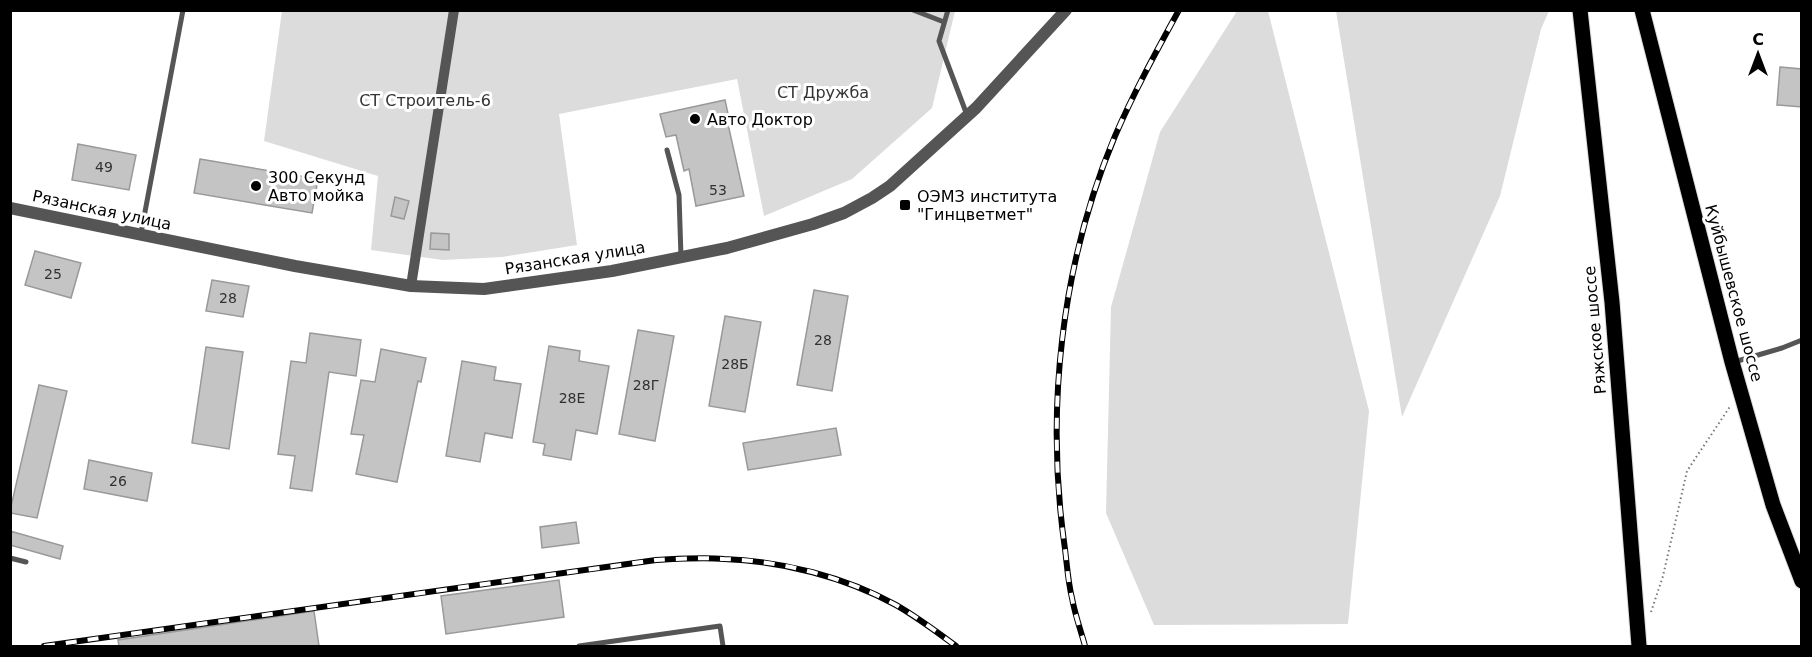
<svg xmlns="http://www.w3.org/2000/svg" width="1812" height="657" viewBox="0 0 1812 657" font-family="'DejaVu Sans',sans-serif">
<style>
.green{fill:#dcdcdc}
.building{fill:#c4c4c4;stroke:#999;stroke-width:1.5}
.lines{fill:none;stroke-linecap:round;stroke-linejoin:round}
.primary-casing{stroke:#dbdbdb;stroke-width:17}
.path{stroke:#777;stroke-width:2;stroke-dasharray:1.5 3;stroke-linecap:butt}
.service{stroke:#555;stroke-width:5}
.minor{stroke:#555;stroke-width:10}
.tertiary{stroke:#555;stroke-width:12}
.primary{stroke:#000;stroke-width:15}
.rail-casing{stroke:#000;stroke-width:6}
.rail{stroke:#fff;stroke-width:4;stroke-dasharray:11;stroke-linecap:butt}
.poi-dot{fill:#000;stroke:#fff;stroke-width:2}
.labels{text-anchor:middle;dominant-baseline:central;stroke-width:6;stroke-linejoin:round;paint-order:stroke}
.number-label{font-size:14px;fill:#313131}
.park-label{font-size:16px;fill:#333;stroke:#fff}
.poi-label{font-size:16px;fill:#000;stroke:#fff;text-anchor:start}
.street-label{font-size:16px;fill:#000;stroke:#fff}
</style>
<rect width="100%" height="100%" fill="#fff"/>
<path class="green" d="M282 11H955L932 108 852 179 764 216 737 79 559 114 577 245 502 257 443 260 371 250 378 176 264 141Z
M1237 11H1268L1369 411 1348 624 1154 625 1106 513 1111 307 1160 132Z
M1336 11H1549L1541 29 1500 196 1402 417Z"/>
<path class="building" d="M1780 67 1802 69V107L1777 105Z
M725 100 730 123 728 124 744 196 696 206 689 169 684 171 676 135 666 137 660 114Z
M78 144 136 155 129 190 72 180Z
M200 159 318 179 312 213 194 193Z
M395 197 409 201 404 219 391 216Z
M431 233 449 234V250L430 249Z
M35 251 81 263 71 298 25 285Z
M212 280 249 286 243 317 206 311Z
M814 290 848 296 832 391 797 385Z
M725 316 761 322 745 412 709 406Z
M638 330 674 336 655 441 619 434Z
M310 333 361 340 356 376 329 372 312 491 290 488 295 456 278 454 291 361 306 363Z
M549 346 580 351 579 361 609 366 597 434 576 430 571 460 543 455 545 444 533 442Z
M206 347 243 352 229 449 192 443Z
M381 349 426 358 421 382 418 381 397 482 356 474 364 435 351 434 361 380 375 382Z
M462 361 496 367 494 380 521 384 512 438 485 433 480 462 446 456Z
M39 385 67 391 37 518 10 513V511Z
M836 428 841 455 748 470 743 443Z
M89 460 152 473 147 501 84 489Z
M576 522 579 543 542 548 540 527Z
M10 531 63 546 60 559 10 545Z
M559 580 564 617 446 634 441 596Z
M314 611 319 646H119L118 640Z"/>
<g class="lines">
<g class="primary-casing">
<path id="primary" d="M1580 10 1612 302 1639 646
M1642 10 1732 362 1773 505 1802 581"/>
</g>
<path class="path" d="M1651 612 1663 576 1687 471 1731 405"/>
<path class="service" d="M913 10 944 22
M948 10 939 41 967 115
M667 150 679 195 681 257
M141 233 183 10
M1734 362 1782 348 1802 340
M10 558 26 562
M579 646 720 626 723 646"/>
<path class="minor" d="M411 286 454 10"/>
<path class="tertiary" d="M10 208 295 266 411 286 484 289 612 271 727 248 813 224 844 213 872 198 890 186 976 108 1066 10"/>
<use href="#primary" class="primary"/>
<g class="rail-casing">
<path id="rail" d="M44 646 656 560C678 559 702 557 724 559 782 561 845 577 896 605 917 617 937 632 956 646
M1085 646C1081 631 1075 615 1072 598 1068 582 1067 565 1065 549 1045 411 1061 264 1115 136 1134 92 1156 52 1179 10"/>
</g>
<use href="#rail" class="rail"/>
</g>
<g class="poi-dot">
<circle cx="695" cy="119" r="6"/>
<circle cx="256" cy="186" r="6"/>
<rect x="899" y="199" width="12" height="12" rx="3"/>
</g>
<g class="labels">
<g class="number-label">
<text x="104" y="167">49</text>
<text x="718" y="190">53</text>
<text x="53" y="274">25</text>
<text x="228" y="298">28</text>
<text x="823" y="340">28</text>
<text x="735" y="364">28Б</text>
<text x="646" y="385">28Г</text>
<text x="572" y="398">28Е</text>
<text x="118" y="481">26</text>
</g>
<g class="park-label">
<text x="823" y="92">СТ Дружба</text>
<text x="425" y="100">СТ Строитель-6</text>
</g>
<g class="poi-label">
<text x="707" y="119">Авто Доктор</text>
<text x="268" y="177">300 Секунд<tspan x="268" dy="18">Авто мойка</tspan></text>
<text x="917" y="196">ОЭМЗ института<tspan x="917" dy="18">"Гинцветмет"</tspan></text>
</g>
<g class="street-label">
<text transform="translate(102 210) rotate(12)">Рязанская улица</text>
<text transform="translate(575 258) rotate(-9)">Рязанская улица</text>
<text transform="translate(1734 293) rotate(75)">Куйбышевское шоссе</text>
<text transform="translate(1595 330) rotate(-95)">Ряжское шоссе</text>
</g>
</g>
<rect width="1812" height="657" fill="none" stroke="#000000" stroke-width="24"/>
<g transform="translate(1758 54)" stroke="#ffffff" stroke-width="4.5" paint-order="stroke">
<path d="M0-4.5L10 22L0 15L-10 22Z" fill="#000000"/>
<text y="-9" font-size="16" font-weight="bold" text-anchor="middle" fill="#000000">С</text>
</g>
</svg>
